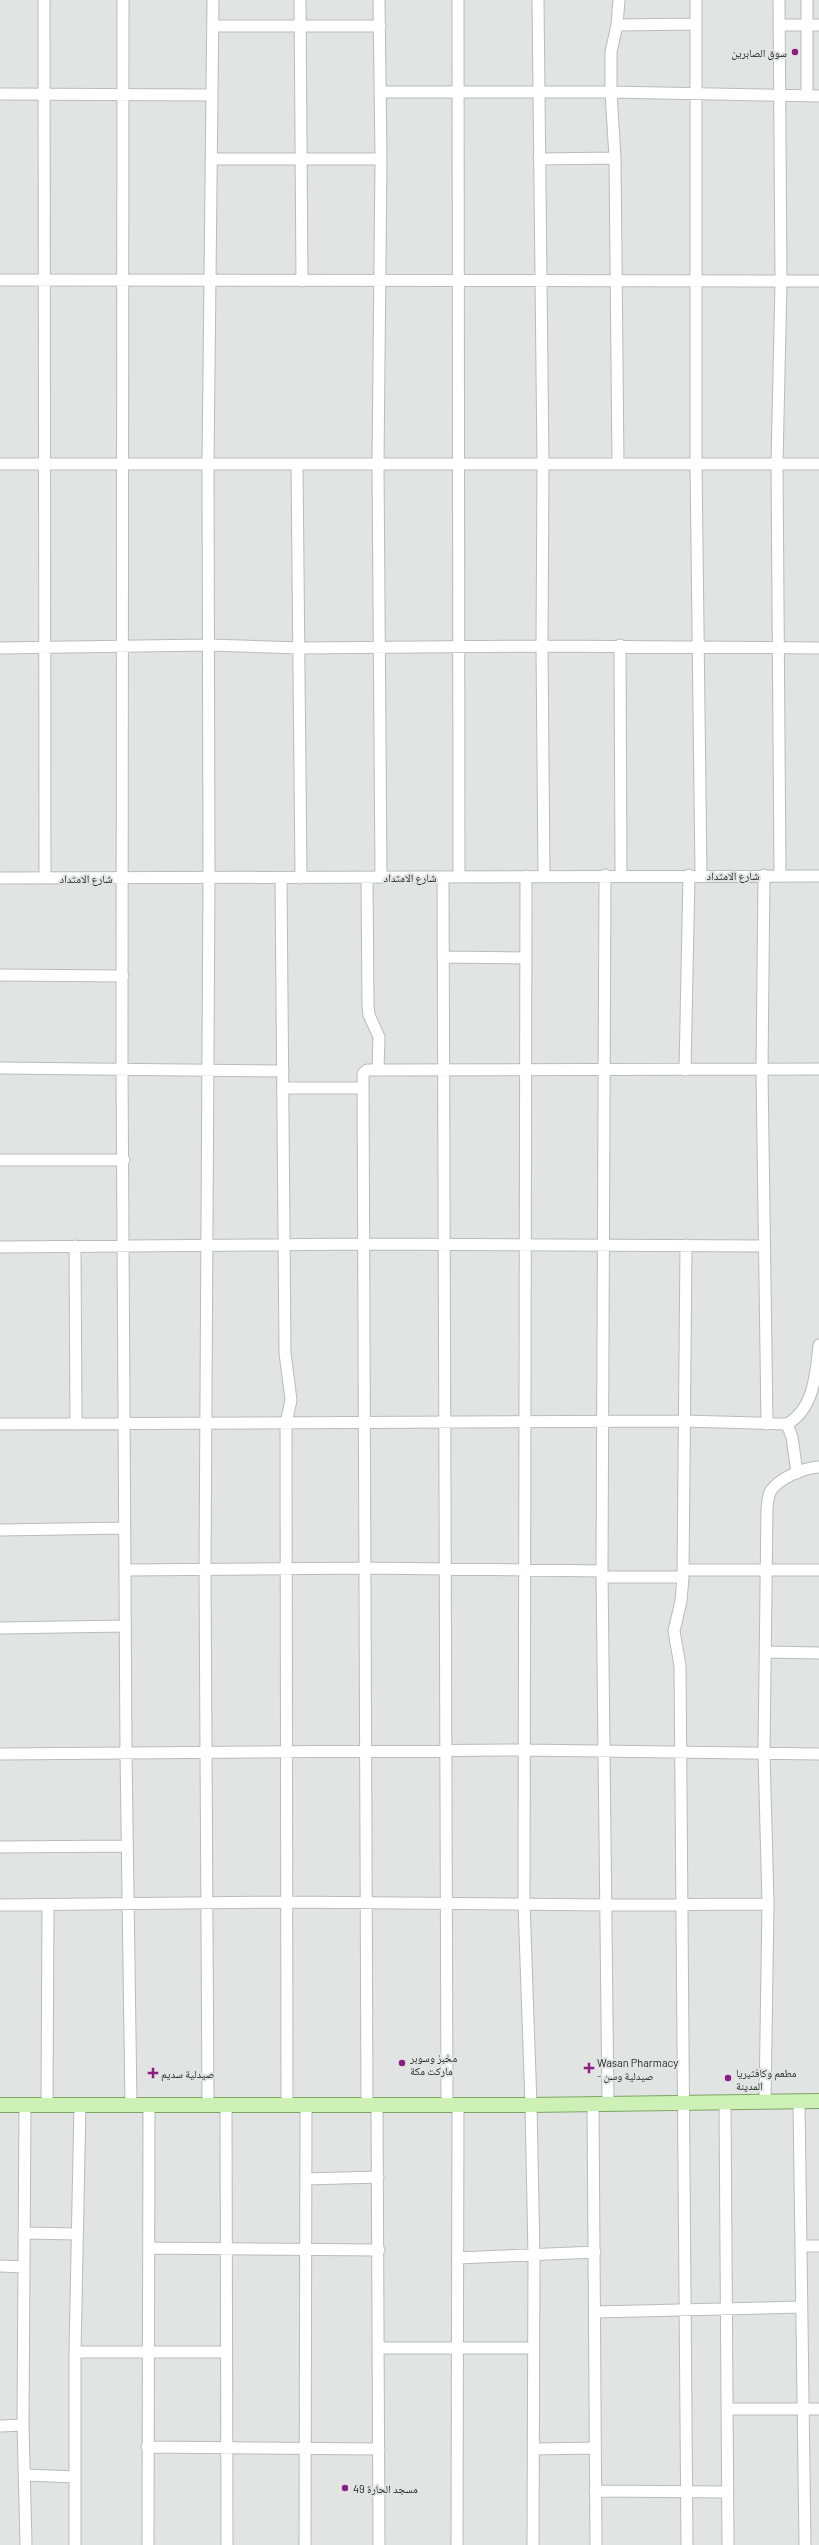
<svg xmlns="http://www.w3.org/2000/svg" width="819" height="2545" viewBox="0 0 819 2545" font-family="Barlow,'Noto Naskh Arabic',sans-serif">
<style>
.lines{fill:none;stroke-linecap:round;stroke-linejoin:round}
.minor-casing{stroke:#b8bcba;stroke-width:13}
.major-casing{stroke:#7ea465;stroke-width:16}
.minor{stroke:#fff;stroke-width:11}
.major{stroke:#cdf0b6;stroke-width:14}
.poi-dot{fill:#8a1e83;stroke:#e1e4e3;stroke-width:1.5}
.labels{text-anchor:middle;dominant-baseline:central;stroke-width:4;stroke-linejoin:round;paint-order:stroke}
.poi-label{font-size:11px;fill:#282928;stroke:#e1e4e3;text-anchor:start}
.street-label{font-size:11px;fill:#282928;stroke:#e1e4e3}
</style>
<rect width="100%" height="100%" fill="#e1e4e3"/>
<g class="lines">
<g class="minor-casing">
<path id="minor" d="M44 0 45 878
M123 0 122 1069 126 1752 131 2106
M300 0 302 281
M379 0 381 159 378 464 381 877
M458 0 459 876
M619 0 617 25 611 52V92L819 96
M696 0V463L701 875
M779 0 781 282 777 464 780 875
M617 25 696 24
M779 25H819
M213 26H380
M381 92H611L615 158 618 464
M0 94 212 95
M807 96V0
M211 159H381
M539 159 615 158
M0 280 819 281
M0 464H819
M297 464 301 878
M620 645 621 875
M0 648 208 645 300 648 542 646 543 464 538 0
M605 875 602 1571 608 2104
M764 875 762 1070 767 1424
M526 876 524 1903 531 2105 534 2255 533 2545
M544 876 542 646 819 648
M443 877 447 2104
M0 878 819 876
M281 878 285 1353 291 1400 286 1423 287 2104
M367 878 368 1005 369 1015 379 1037 378 1070
M443 957 525 958
M0 975 123 976
M0 1068 283 1071
M685 1070 689 875
M283 1088H363
M0 1160H124
M686 1245 683 1577 681 1601 674 1631 680 1666 687 2545
M75 1246 76 1424
M0 1247 364 1244 764 1246
M0 1424 684 1421 787 1424C814 1409 816 1374 819 1345
M787 1424 792 1437 797 1473
M0 1530 125 1528
M125 1570 366 1568 602 1571
M683 1570H819
M602 1577H683
M0 1628 125 1626
M766 1652 819 1653
M0 1754 523 1750 819 1754
M0 1847 127 1846
M0 1905 287 1902 606 1905 768 1904
M765 2102 768 1904 764 1752 767 1508C768 1503 768 1496 770 1492 779 1478 803 1468 819 1467
M799 2102 805 2545
M725 2103 728 2545
M47 2104 48 1906
M593 2104 596 2545
M25 2105 23 2425 26 2545
M208 2105 205 1570 209 878 208 463 213 0
M226 2105 227 2545
M367 2105 363 1074 367 1070 819 1069
M377 2105 379 2545
M306 2179 378 2177
M24 2233 77 2234
M801 2246H819
M149 2248 379 2250
M458 2258 595 2252
M0 2266 24 2267
M595 2312 801 2307
M378 2348H534
M75 2352H226
M727 2409H819
M0 2426 23 2425
M147 2447 379 2449
M534 2449 595 2448
M25 2475 75 2477
M595 2491 728 2492
M75 2545V2352L80 2104
M148 2545 149 2106
M305 2545 306 2104
M457 2545 458 2104"/>
</g>
<g class="major-casing">
<path id="major" d="M0 2105H531L819 2101"/>
</g>
<use href="#minor" class="minor"/>
<use href="#major" class="major"/>
</g>
<g class="poi-dot">
<circle cx="795" cy="52" r="4"/>
<circle cx="402" cy="2063" r="4"/>
<path d="M587 2062h4v4h4v4h-4v4h-4v-4h-4v-4h4z"/>
<path d="M151 2067h4v4h4v4h-4v4h-4v-4h-4v-4h4z"/>
<circle cx="728" cy="2078" r="4"/>
<circle cx="345" cy="2488" r="4"/>
</g>
<g class="labels">
<g class="poi-label">
<text x="787" y="52" text-anchor="end">سوق الصابرين</text>
<text x="410" y="2057">مخبز وسوبر<tspan x="410" dy="13">ماركت مكة</tspan></text>
<text x="597" y="2062">Wasan Pharmacy<tspan x="597" dy="13">- صيدلية وسن</tspan></text>
<text x="736" y="2072">مطعم وكافتيريا<tspan x="736" dy="13">المدينة</tspan></text>
<text x="161" y="2073">صيدلية سديم</text>
<text x="353" y="2488">مسجد الحارة 49</text>
</g>
<g class="street-label">
<text x="733" y="875">شارع الامتداد</text>
<text x="410" y="877">شارع الامتداد</text>
<text x="86" y="878">شارع الامتداد</text>
</g>
</g>
</svg>
